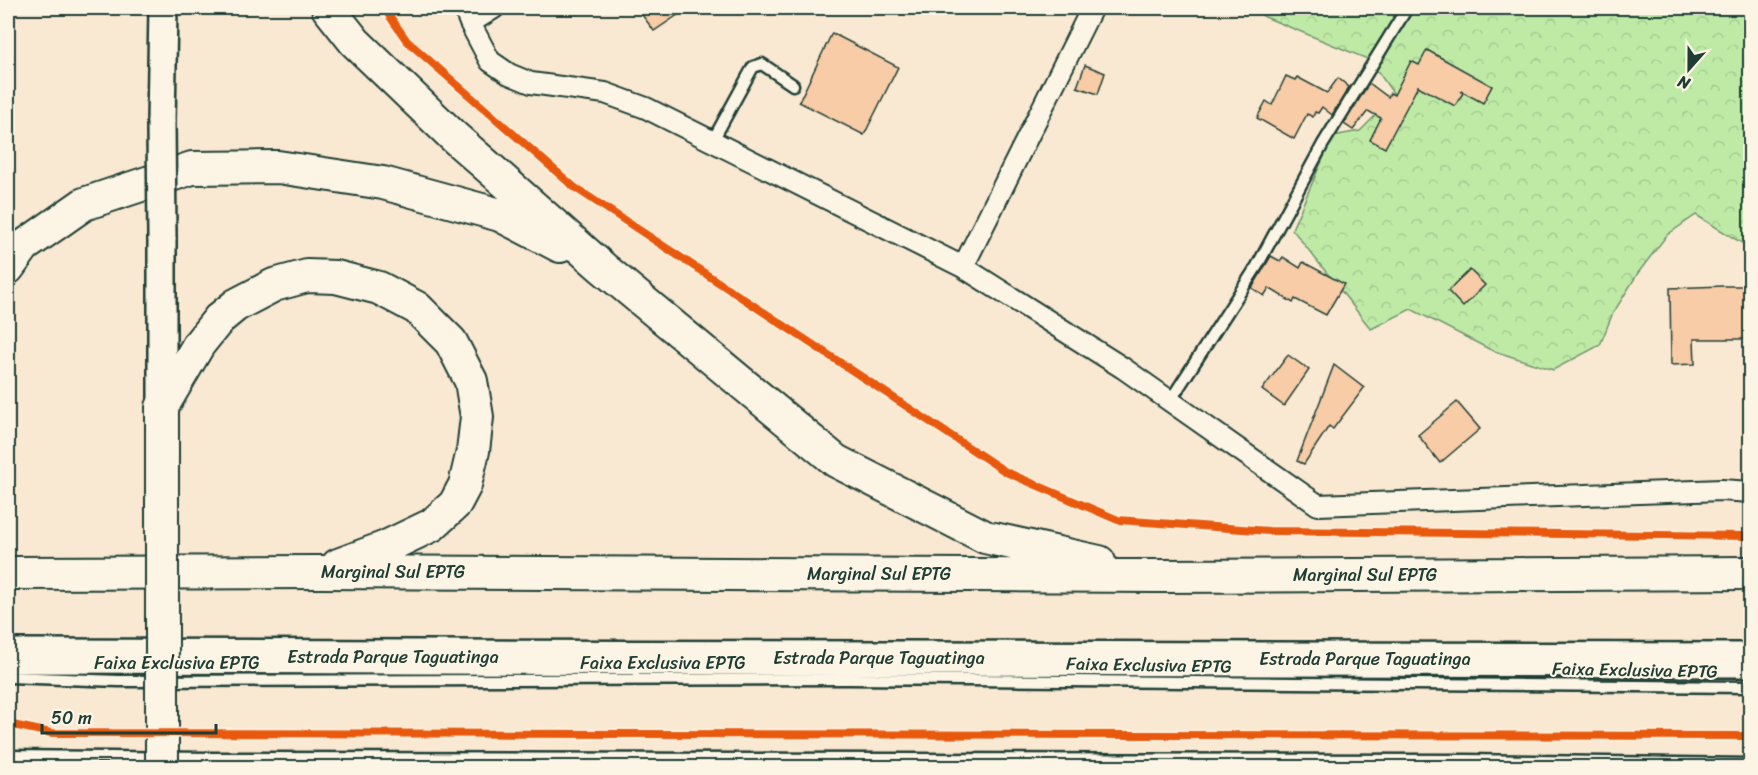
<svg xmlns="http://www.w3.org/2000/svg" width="1758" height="775" viewBox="0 0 1758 775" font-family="Sriracha,sans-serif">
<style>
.forest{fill:url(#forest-crowns);stroke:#6f946d;stroke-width:1.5}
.building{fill:#f7cca6;stroke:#1f3d34;stroke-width:1.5}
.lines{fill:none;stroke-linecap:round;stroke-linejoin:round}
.lane-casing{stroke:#1f3d34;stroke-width:15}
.street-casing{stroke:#1f3d34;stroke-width:24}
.secondary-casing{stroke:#1f3d34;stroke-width:32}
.primary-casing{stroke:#1f3d34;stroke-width:36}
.highway-casing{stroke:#1f3d34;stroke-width:38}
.lane{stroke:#fcf5e5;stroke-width:10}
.street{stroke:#fcf5e5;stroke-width:20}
.secondary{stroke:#fcf5e5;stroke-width:27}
.primary{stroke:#fcf5e5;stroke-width:32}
.highway{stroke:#fcf5e5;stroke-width:33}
.secondary-bridge-casing{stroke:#1f3d34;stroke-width:32;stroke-linecap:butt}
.primary-bridge-casing{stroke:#1f3d34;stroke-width:36;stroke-linecap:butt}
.secondary-bridge{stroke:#fcf5e5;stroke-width:27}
.primary-bridge{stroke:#fcf5e5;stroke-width:32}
.cycleway-casing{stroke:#fcf5e5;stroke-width:11}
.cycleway{stroke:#e8590c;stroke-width:8}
.labels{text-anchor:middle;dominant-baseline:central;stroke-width:4.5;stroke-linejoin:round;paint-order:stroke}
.street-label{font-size:18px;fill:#1f3d34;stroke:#fcf5e5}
</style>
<defs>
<pattern id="forest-crowns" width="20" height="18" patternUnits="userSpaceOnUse" patternTransform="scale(1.5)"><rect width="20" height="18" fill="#bfeaa6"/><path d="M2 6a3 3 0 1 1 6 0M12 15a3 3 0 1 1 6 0" fill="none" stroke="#a4ca90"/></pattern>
</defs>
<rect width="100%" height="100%" fill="#fae9d2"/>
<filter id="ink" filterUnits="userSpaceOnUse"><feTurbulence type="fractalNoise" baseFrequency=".0167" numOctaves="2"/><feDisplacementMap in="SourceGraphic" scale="12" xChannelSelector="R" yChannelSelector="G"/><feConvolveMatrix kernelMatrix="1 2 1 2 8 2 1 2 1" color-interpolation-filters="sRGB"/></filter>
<g filter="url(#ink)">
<path class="forest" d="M1252 8H1750V248L1696 215 1667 235 1638 273 1612 315 1600 345 1553 370 1491 350 1411 309 1371 329 1292 229 1333 136 1360 131 1395 96 1370 60 1265 17Z"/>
<path class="building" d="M637 8H688L654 31Z
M832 33 898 67 864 135 799 102Z
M1427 50 1492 86 1483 103 1461 91 1463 93 1455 106 1418 86 1385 148 1370 140 1381 118 1368 111 1353 130 1344 124 1369 83 1388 97 1390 93 1394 95 1411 61 1419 65Z
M1085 65 1105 73 1098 94 1077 87Z
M1286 76 1295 80 1297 77 1327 93 1338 78 1349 87 1332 115 1322 107 1318 113 1315 112 1313 117 1307 114 1294 139 1257 118 1266 101 1272 105Z
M1271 256 1280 261 1283 257 1300 268 1303 262 1344 284 1326 315 1295 299 1293 303 1269 288 1264 296 1252 288Z
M1470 270 1485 285 1463 307 1448 291Z
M1723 286H1750V339H1694L1695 364 1671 365 1670 288Z
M1288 355 1309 370 1284 406 1262 390Z
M1334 365 1364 388 1333 429 1329 426 1304 464 1297 461Z
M1457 402 1480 429 1440 463 1418 435Z"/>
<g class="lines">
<g class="lane-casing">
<path id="lane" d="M712 142 753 67 762 64 793 85
M1170 401 1257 266 1323 144 1407 8
M8 677 119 681 849 679 1750 687
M8 756 209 758 1467 760 1750 764"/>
</g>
<g class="street-casing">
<path id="street" d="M464 8 470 23 494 8
M470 23 490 61 509 74 531 83 605 93 646 108 963 267 1123 368 1318 505 1722 490 1750 492
M963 267 1092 8"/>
</g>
<g class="secondary-casing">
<path id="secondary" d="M161 123 163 8
M162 238V407"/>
</g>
<g class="primary-casing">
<path id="primary" d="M328 8 355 42 453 136 603 268 836 461 985 537 1099 562
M8 268 24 246 84 204 192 168 278 167 383 183 500 215 560 246
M162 489V407L199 344 219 319 236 305 274 285 307 276 336 277 379 288 417 308 451 342 471 381 477 417 473 451 465 485 455 504 432 525 386 547 338 565
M8 573 320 572 1159 576 1750 573"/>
</g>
<g class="highway-casing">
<path id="highway" d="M8 656 1750 660"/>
</g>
<use href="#lane" class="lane"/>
<use href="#street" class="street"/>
<use href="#secondary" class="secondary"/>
<use href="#primary" class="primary"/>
<use href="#highway" class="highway"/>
<g class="secondary-bridge-casing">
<path id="secondary-bridge" d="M161 123 162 238"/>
</g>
<g class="primary-bridge-casing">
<path id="primary-bridge" d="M162 489V768"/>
</g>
<use href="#secondary-bridge" class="secondary-bridge"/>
<use href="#primary-bridge" class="primary-bridge"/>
<g class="cycleway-casing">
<path id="cycleway" d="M384 8 407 41 574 187 1006 472 1118 520 1269 531 1750 536
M8 724 51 733 1750 736"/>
</g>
<use href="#cycleway" class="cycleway"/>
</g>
</g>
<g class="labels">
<g class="street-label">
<text x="393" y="572">Marginal Sul EPTG</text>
<text x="879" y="574">Marginal Sul EPTG</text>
<text x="1365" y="575">Marginal Sul EPTG</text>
<text x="393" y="657">Estrada Parque Taguatinga</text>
<text x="879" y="658">Estrada Parque Taguatinga</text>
<text x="1365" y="659">Estrada Parque Taguatinga</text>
<text x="177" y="663">Faixa Exclusiva EPTG</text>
<text x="663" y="663">Faixa Exclusiva EPTG</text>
<text transform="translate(1149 665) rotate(1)">Faixa Exclusiva EPTG</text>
<text transform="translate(1635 670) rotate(1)">Faixa Exclusiva EPTG</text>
</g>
</g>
<rect width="1758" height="775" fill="none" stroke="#fcf5e5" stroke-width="30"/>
<rect x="15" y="15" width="1728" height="745" fill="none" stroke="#1f3d34" stroke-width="2" filter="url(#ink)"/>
<g transform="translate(1689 69) rotate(201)" stroke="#fcf5e5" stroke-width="4.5" paint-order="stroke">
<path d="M0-4.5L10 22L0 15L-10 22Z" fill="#1f3d34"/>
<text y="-9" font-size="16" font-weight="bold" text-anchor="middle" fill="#1f3d34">N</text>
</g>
<path d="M42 724v9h174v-9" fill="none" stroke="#1f3d34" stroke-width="3"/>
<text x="51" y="724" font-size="18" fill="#1f3d34" stroke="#fcf5e5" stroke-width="4.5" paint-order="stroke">50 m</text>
</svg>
